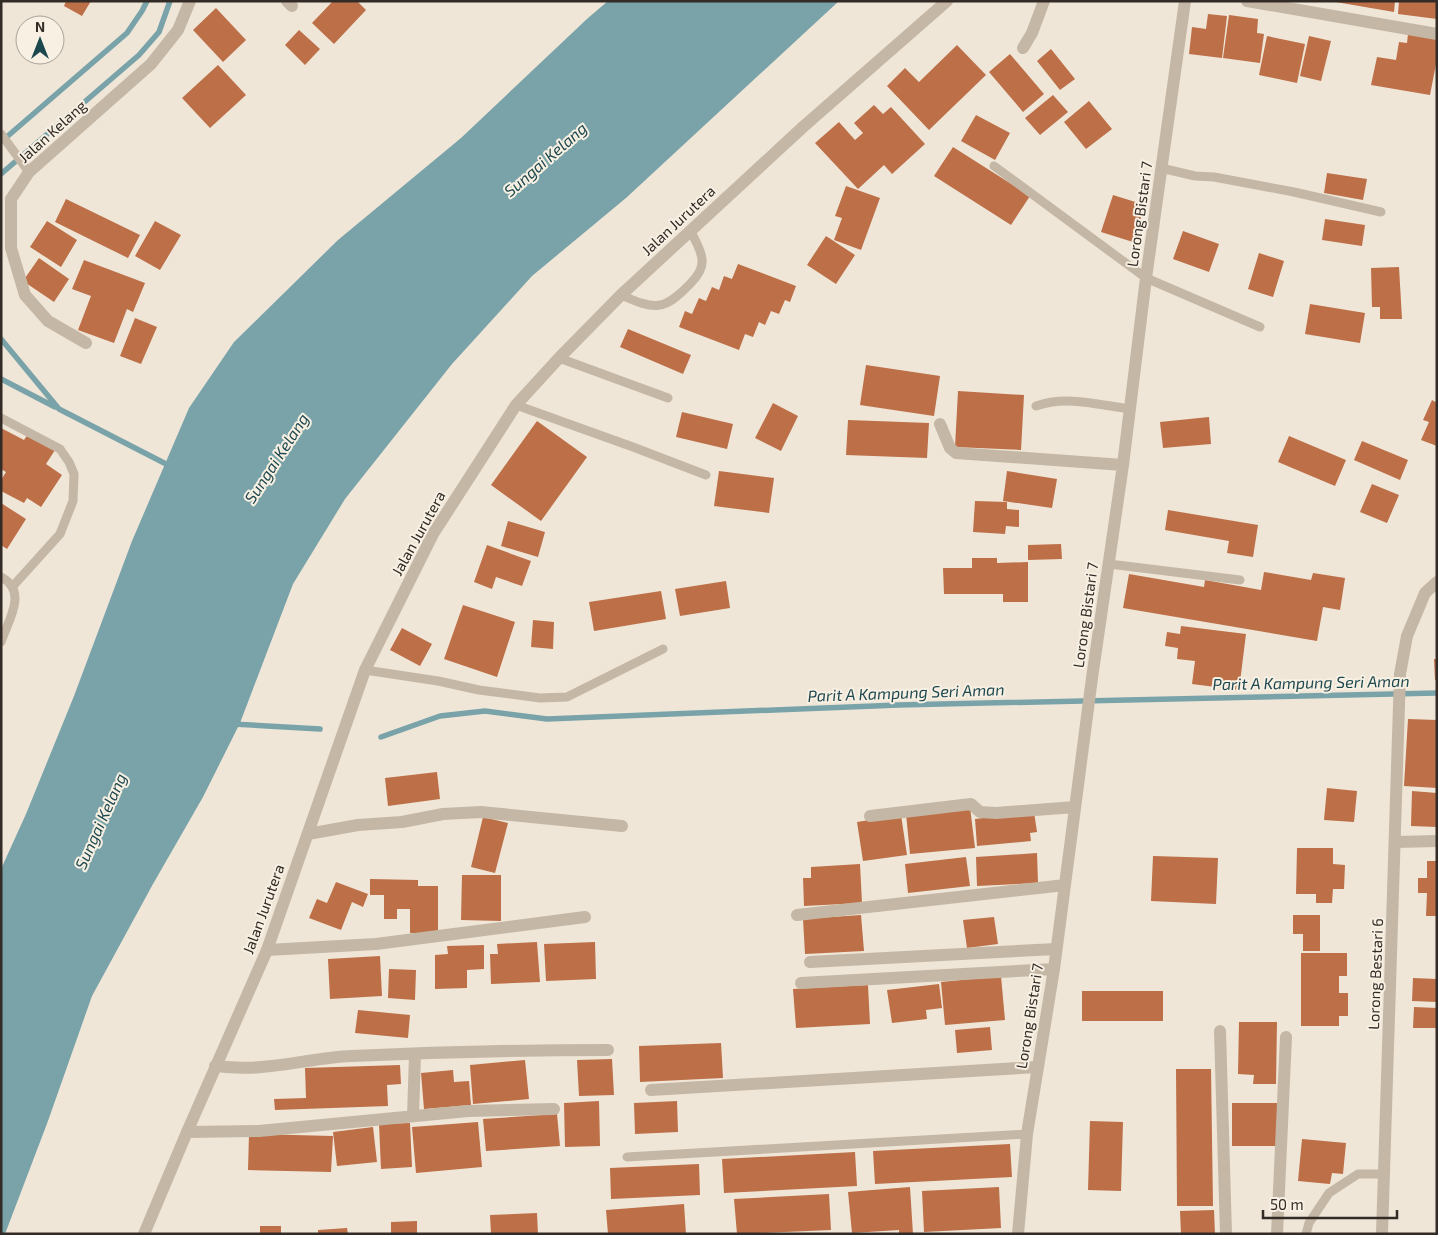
<svg xmlns="http://www.w3.org/2000/svg" width="1438" height="1235" viewBox="0 0 1438 1235" font-family="'Exo 2',sans-serif">
<style>
.water{fill:#79a3a9}
.lines{fill:none;stroke-linecap:round;stroke-linejoin:round}
.stream{stroke:#79a3a9;stroke-width:5.5}
.building{fill:#bd6f47}
.service{stroke:#c5b7a5;stroke-width:9}
.minor{stroke:#c5b7a5;stroke-width:12}
.tertiary{stroke:#c5b7a5;stroke-width:12}
.labels{text-anchor:middle;dominant-baseline:central;stroke-width:4;stroke-linejoin:round;paint-order:stroke}
.street-label{font-size:15px;fill:#322b26;stroke:#f7f0e3}
.water-label{font-size:16px;font-style:italic;fill:#1e4850;stroke:#f7f0e3}
</style>
<rect width="100%" height="100%" fill="#efe6d8"/>
<path class="water" d="M608 1H839L626 198 532 276 452 364 345 499 293 584 240 723 203 797 153 884 92 996 48 1121 5 1234H1V869L26 814 74 696 132 541 189 408 234 342 338 240 461 138 588 18Z"/>
<g class="lines">
<path class="stream" d="M2 141 127 33 142 11 147 1
M1 174 139 55 159 32 170 1
M1 339 59 409 170 466
M1 379 55 407
M233 724 320 729
M381 737 440 716 485 711 547 719 899 705 1437 693"/>
</g>
<path class="building" d="M66 1H91L82 16 64 6Z
M333 1H357L366 10 334 44 312 23Z
M1330 1H1395L1394 12Z
M1399 1H1437V19L1398 14Z
M216 8 246 40 223 62 193 30Z
M1208 14 1227 16 1222 58 1189 54 1192 27 1206 29Z
M1229 15 1258 19 1257 33 1264 34 1260 63 1223 58Z
M299 30 320 49 305 65 285 45Z
M1408 34 1437 39V59L1430 95 1371 85 1377 57 1396 60 1399 42 1407 43Z
M1267 36 1305 44 1297 83 1259 75Z
M1309 36 1331 41 1321 81 1300 76Z
M957 45 986 75 929 130 887 86 905 68 919 82Z
M1051 49 1075 79 1060 90 1037 61Z
M1010 54 1044 94 1023 112 989 72Z
M218 65 246 95 210 128 182 98Z
M1053 95 1068 112 1040 135 1025 118Z
M1089 101 1112 129 1086 149 1064 122Z
M874 105 883 114 891 107 925 144 892 174 884 165 858 189 815 143 839 122 855 140 863 133 854 123Z
M976 115 1010 133 995 160 961 141Z
M953 147 1030 196 1011 225 934 176Z
M1327 173 1367 179 1363 200 1324 193Z
M846 186 880 198 861 250 834 240 842 218 835 216Z
M1113 195 1145 205 1133 242 1101 232Z
M66 199 140 235 128 258 55 222Z
M1325 219 1365 225 1362 246 1322 240Z
M47 221 77 240 61 267 30 247Z
M155 221 181 235 160 270 135 256Z
M1183 231 1219 244 1209 272 1173 259Z
M826 236 855 255 836 284 807 265Z
M1259 253 1284 261 1273 297 1248 289Z
M39 258 69 279 54 302 23 281Z
M84 260 145 283 133 312 127 309 114 343 78 330 91 296 72 289Z
M738 264 796 286 790 302 785 300 779 314 771 311 765 325 759 322 753 337 745 334 739 350 679 327 685 311 692 314 699 298 706 301 712 287 719 290 724 276 732 279Z
M1399 267 1402 319H1380V307H1372L1371 268Z
M1310 304 1365 313 1360 343 1305 334Z
M135 318 157 327 141 364 120 356Z
M628 329 691 355 683 374 620 347Z
M866 365 940 376 934 416 860 405Z
M958 391 1024 395 1021 450 955 447Z
M1432 400 1437 403V446L1421 440 1429 422 1423 420Z
M773 403 798 416 781 451 755 438Z
M682 412 733 424 727 449 676 437Z
M1209 417 1211 444 1163 448 1160 422Z
M848 420 929 423 927 458 846 455Z
M537 421 587 457 541 521 491 485Z
M1 428 24 440 28 434 55 450 46 464 62 475 41 507 27 498 24 503 1 491V480L6 472 1 469Z
M1289 436 1346 460 1335 486 1278 462Z
M1362 441 1408 460 1400 480 1354 460Z
M719 471 774 478 769 513 714 506Z
M1007 471 1057 479 1052 508 1003 501Z
M1372 484 1399 495 1387 523 1360 512Z
M975 501 1007 502V509L1019 510V527L1006 526 1005 534 973 532Z
M1 503 26 519 7 549 1 545Z
M1168 510 1258 525 1253 557 1227 553 1229 541 1165 530Z
M508 521 545 532 538 557 501 546Z
M1061 544 1062 559 1028 560V545Z
M487 545 531 561 522 586 496 577 492 589 474 582Z
M972 558H997V563L1028 562V602H1003V594H944L943 568H972Z
M1264 572 1311 580 1313 573 1345 578 1340 610 1323 607 1317 641 1123 608 1129 574 1204 587 1205 580 1261 590Z
M726 581 730 608 680 616 675 589Z
M661 591 666 619 594 631 589 602Z
M463 605 515 622 497 677 444 659Z
M533 620 554 622 553 649 531 647Z
M1181 626 1246 634 1239 690 1192 684 1195 661 1177 659 1178 648 1165 646 1167 632 1180 634Z
M402 628 432 644 420 666 390 650Z
M1434 659H1437V680H1435Z
M1408 719 1437 720V788L1404 786Z
M437 772 440 799 388 806 385 778Z
M1327 788 1357 791 1354 822 1324 820Z
M1412 791 1437 793V827L1411 826Z
M970 807 975 848 910 854 906 814Z
M1034 812 1037 832 1030 833 1031 841 977 846 975 819Z
M901 815 907 855 863 861 857 822Z
M483 817 508 823 495 873 471 867Z
M1297 848H1333V864L1345 865 1344 889H1333L1332 903H1316V894H1296Z
M1037 853 1038 883 977 886 976 857Z
M1153 856 1218 858 1216 904 1151 901Z
M966 857 970 886 908 893 905 864Z
M1427 861H1437V916H1426L1427 893H1418V878H1427Z
M860 864 862 903 804 906 803 878H811V867Z
M462 875H501V921L461 920Z
M370 879 418 880V886H438V934L410 933V909H397V919H384V895H370Z
M336 882 368 894 363 907 352 902 341 930 309 918 317 899 327 903Z
M861 915 864 951 805 954 803 919Z
M1293 915H1320V951H1303V934H1293Z
M994 917 998 944 967 948 963 920Z
M537 942 540 982 491 984 490 954H498L497 944Z
M595 942 596 979 546 981 544 944Z
M484 945V969L467 970V988L435 989V955L448 954 447 946Z
M1301 953H1347V976H1339V993H1348V1016H1339V1026H1301Z
M380 956 382 996 330 999 328 959Z
M389 969 416 970 415 1000 388 998Z
M1001 976 1005 1020 945 1025 941 982Z
M1413 978 1437 979V1002L1412 1001Z
M939 984 942 1008 926 1010 927 1019 892 1023 887 990Z
M868 985 870 1024 796 1028 793 989Z
M1082 991H1163V1021H1082Z
M1414 1007 1437 1008V1028H1413Z
M358 1010 410 1015 408 1038 355 1033Z
M1239 1022H1277L1276 1084H1253L1254 1075 1238 1074Z
M990 1027 992 1050 957 1053 955 1030Z
M721 1043 723 1078 640 1082 639 1046Z
M612 1059 614 1095 579 1096 577 1060Z
M525 1060 529 1099 473 1104 470 1065Z
M400 1065 401 1084 387 1085 388 1106 275 1110 274 1099 306 1098 305 1068Z
M1176 1069H1211L1213 1206H1177Z
M453 1070 454 1082 469 1081 471 1105 424 1109 421 1073Z
M599 1101 600 1146 565 1147 564 1103Z
M677 1101 678 1132 635 1134 634 1103Z
M1232 1103H1277V1146H1232Z
M557 1114 560 1146 486 1151 483 1119Z
M1090 1121 1123 1122 1121 1191 1088 1190Z
M478 1122 482 1167 416 1173 412 1127Z
M410 1123 412 1167 381 1169 379 1124Z
M373 1127 377 1162 337 1166 333 1132Z
M249 1134 333 1136 331 1172 248 1170Z
M1302 1139 1346 1143 1343 1174 1332 1173 1330 1184 1298 1181Z
M1010 1144 1012 1177 875 1184 873 1151Z
M855 1152 857 1186 724 1193 722 1159Z
M699 1164 700 1195 611 1199 610 1168Z
M910 1187 913 1234H899V1230L852 1233 848 1192Z
M999 1187 1001 1228 924 1232 922 1191Z
M829 1194 831 1230 737 1234 734 1199Z
M684 1204 686 1234H608L606 1210Z
M1214 1210 1215 1234H1181L1180 1211Z
M537 1213 538 1234H491L490 1215Z
M417 1221V1234H391V1222Z
M260 1226H281V1234H260Z
M347 1228 348 1234H318V1230Z"/>
<g class="lines">
<path class="service" d="M1 134 29 172
M994 166 1146 278 1260 327
M1161 168 1195 176 1214 177 1294 192 1381 212
M621 295C655 310 664 311 690 284 696 278 703 269 702 260 702 251 694 239 691 231
M559 358 668 398
M516 405 633 447 706 475
M1036 406C1066 395 1100 405 1130 409
M1 418 60 449 69 462 74 474 73 501 60 534 13 586
M1109 564 1240 580
M1 577C28 591 9 619 1 642
M365 670 438 681 479 690 540 698 567 697 663 649
M627 1157 1027 1134
M1306 1234 1309 1223 1329 1193 1358 1174H1384"/>
<path class="minor" d="M287 1 292 6
M1247 1 1437 34
M1023 48 1032 33 1044 1
M86 343 48 321 25 295 11 248V199L29 172 151 64 178 30 190 1
M940 424 950 448 956 453 1123 465
M870 816 971 804 980 812 996 813 1075 807
M308 834 358 825 402 822 443 814 481 812 622 826
M1396 842 1437 841
M797 915 1065 885
M267 950 376 944 585 917
M810 962 1056 949
M801 983 1054 969
M1220 1031 1226 1234
M215 1066C230 1067 246 1069 261 1067 292 1065 321 1057 352 1056 437 1052 523 1050 608 1050
M651 1090 1037 1067
M413 1116 415 1055
M187 1132 259 1131 468 1111 554 1109
M1018 1234 1027 1134 1054 969 1092 678 1123 465 1146 278 1185 1
M1277 1234 1286 1037
M1382 1234 1400 674 1407 636 1425 593 1437 582"/>
<path class="tertiary" d="M144 1234 187 1132 267 950 365 670 433 534 516 405 559 358 621 295 803 127 947 1"/>
</g>
<g class="labels">
<g class="street-label">
<text transform="translate(52 131) rotate(-42)">Jalan Kelang</text>
<text transform="translate(1139 214) rotate(-82)">Lorong Bistari 7</text>
<text transform="translate(678 220) rotate(-43)">Jalan Jurutera</text>
<text transform="translate(418 533) rotate(-61)">Jalan Jurutera</text>
<text transform="translate(1085 615) rotate(-82)">Lorong Bistari 7</text>
<text transform="translate(263 909) rotate(-70)">Jalan Jurutera</text>
<text transform="translate(1375 974) rotate(-88)">Lorong Bestari 6</text>
<text transform="translate(1029 1016) rotate(-81)">Lorong Bistari 7</text>
</g>
<g class="water-label">
<text transform="translate(545 159) rotate(-41)">Sungai Kelang</text>
<text transform="translate(276 458) rotate(-57)">Sungai Kelang</text>
<text transform="translate(1311 682) rotate(-1)">Parit A Kampung Seri Aman</text>
<text transform="translate(906 692) rotate(-2)">Parit A Kampung Seri Aman</text>
<text transform="translate(100 821) rotate(-66)">Sungai Kelang</text>
</g>
</g>
<rect width="1438" height="1235" fill="none" stroke="#322b26" stroke-width="5"/>
<g transform="translate(40 40)"><circle r="24" fill="#f7f0e3" stroke="#a8a197"/>
<path d="M0-4L9 19L0 12L-9 19Z" fill="#1e4850"/>
<text y="-8" font-size="14" font-weight="bold" text-anchor="middle" fill="#322b26">N</text>
</g>
<path d="M1263 1210v8h134v-8" fill="none" stroke="#322b26" stroke-width="2.5"/>
<text x="1270" y="1210" font-size="15" fill="#322b26" stroke="#f7f0e3" stroke-width="4" paint-order="stroke">50 m</text>
</svg>
